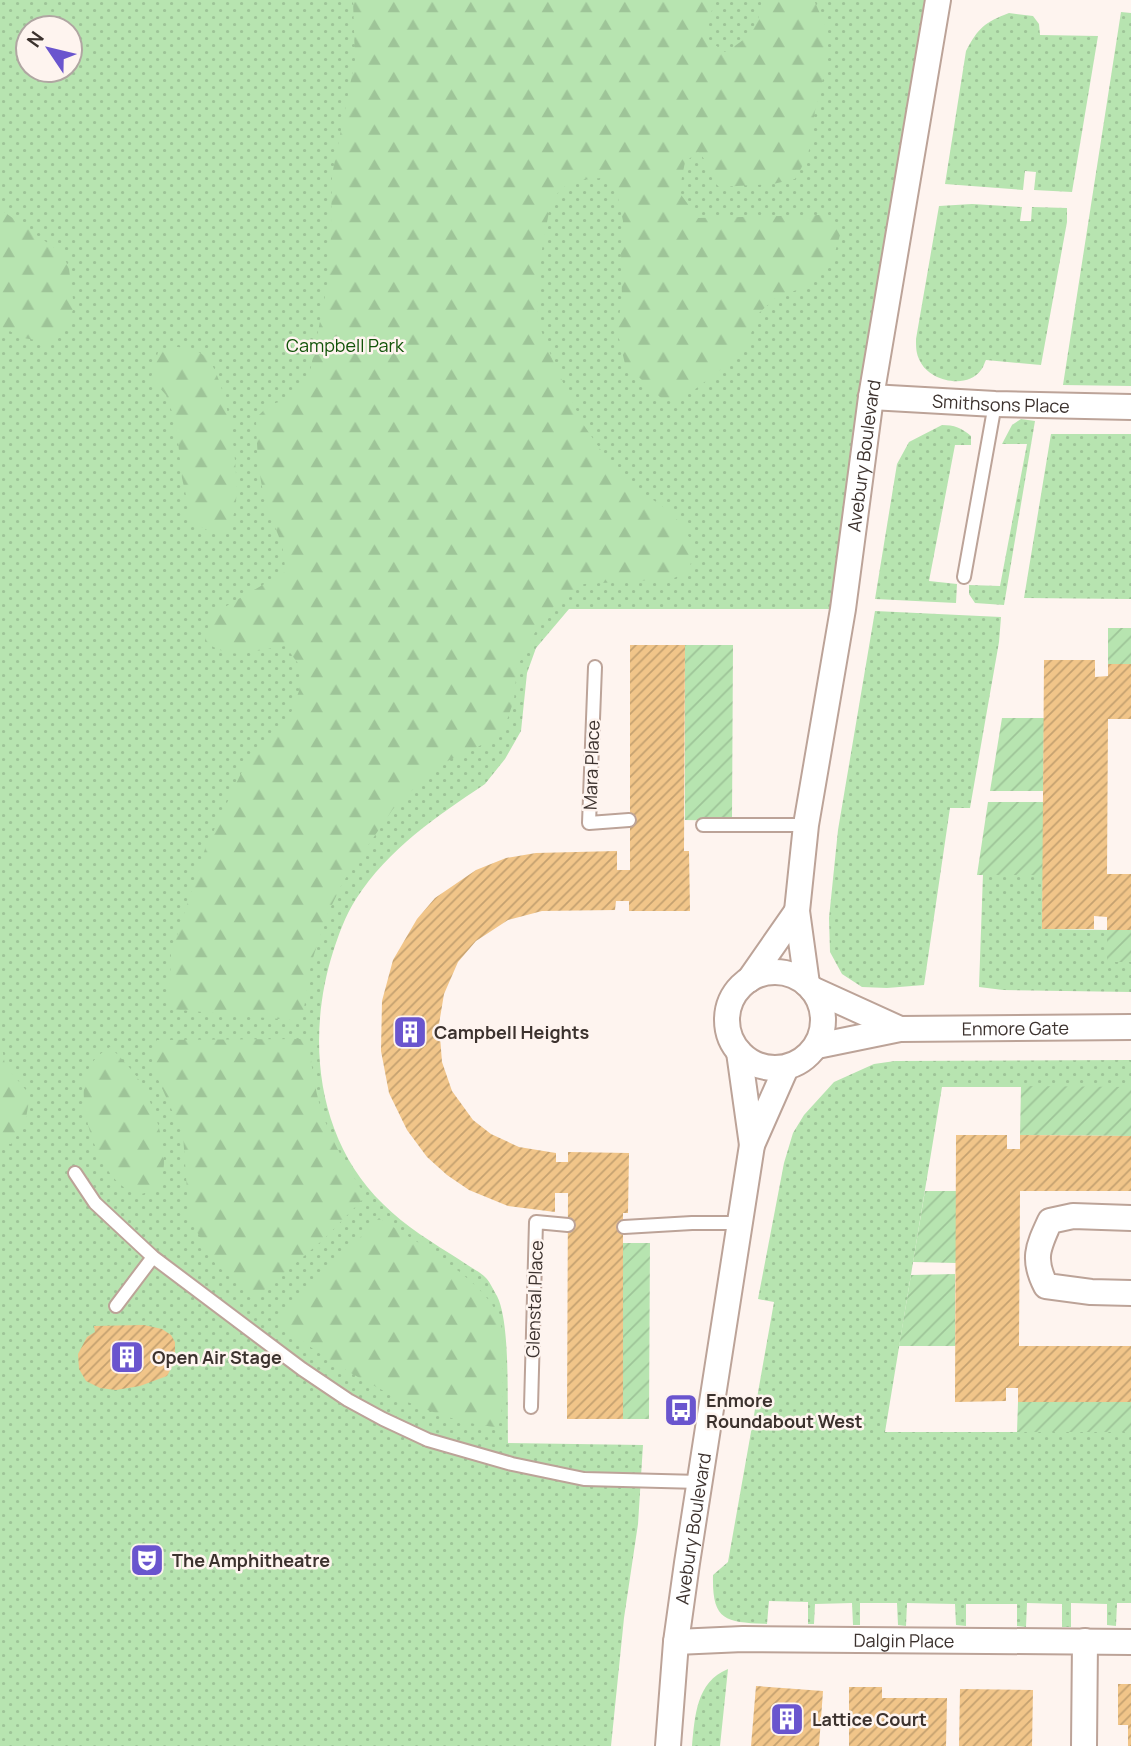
<svg xmlns="http://www.w3.org/2000/svg" width="1131" height="1746" viewBox="0 0 1131 1746" font-family="Manrope,sans-serif">
<style>
.grass{fill:url(#grass-dots);fill-rule:evenodd}
.forest{fill:url(#forest-firs)}
.garden{fill:url(#garden-furrows)}
.building{fill:url(#building-hatch)}
.lines{fill:none;stroke-linecap:round;stroke-linejoin:round}
.service-casing{stroke:#bca398;stroke-width:16}
.minor-casing{stroke:#bca398;stroke-width:28}
.service{stroke:#fff;stroke-width:12}
.minor{stroke:#fff;stroke-width:24}
.labels{text-anchor:middle;dominant-baseline:central;stroke-width:5;stroke-linejoin:round;paint-order:stroke}
.park-label{font-size:18px;fill:#115308;stroke:#fef4ef}
.street-label{font-size:18px;fill:#3c322e;stroke:#fef4ef}
.poi-label{font-size:18px;font-weight:bold;fill:#3c322e;stroke:#fef4ef;text-anchor:start}
</style>
<defs>
<pattern id="grass-dots" width="8" height="8" patternUnits="userSpaceOnUse" patternTransform="scale(1.75)"><rect width="8" height="8" fill="#b7e4b0"/><path d="M2 2h.1M6 6h.1" fill="none" stroke="#9ec498" stroke-width="1.8" stroke-linecap="round"/></pattern>
<pattern id="forest-firs" width="22" height="20" patternUnits="userSpaceOnUse" patternTransform="scale(1.75)"><rect width="22" height="20" fill="#b7e4b0"/><path d="M5 1l3.5 6h-7zM16 11l3.5 6h-7z" fill="#9ec498"/></pattern>
<pattern id="garden-furrows" width="10" height="10" patternUnits="userSpaceOnUse" patternTransform="scale(1.75)"><rect width="10" height="10" fill="#b7e4b0"/><path d="M-1 1l2-2M0 10L10 0M9 11l2-2" fill="none" stroke="#9ec498"/></pattern>
<pattern id="building-hatch" width="6" height="6" patternUnits="userSpaceOnUse" patternTransform="scale(1.75)"><rect width="6" height="6" fill="#f1c589"/><path d="M-1 1l2-2M0 6l6-6M5 7l2-2" fill="none" stroke="#c4a170"/></pattern>
</defs>
<rect width="100%" height="100%" fill="#fef4ef"/>
<path class="grass" d="M0 0H938L843 609H569L536 648 527 673 521 731 505 759 485 784C436 817 389 848 356 899 345 916 339 934 333 952 306 1037 316 1139 383 1204 405 1226 433 1243 460 1260 468 1266 479 1271 486 1278 490 1282 494 1291 497 1296 511 1323 507 1409 508 1443L643 1445 638 1524 624 1618 611 1746H0ZM28 28H70V70H28Z
M1121 12 1131 13V386L1063 385Z
M1009 13 1033 16 1039 24 1040 35 1098 36 1072 192 1034 190 1036 172 1025 171 1023 190 945 184 966 51C978 28 985 22 1009 13Z
M972 204 1022 207 1020 221H1031L1032 207 1067 208V222L1041 365 986 360C984 363 984 367 981 370 967 390 929 381 920 361 916 354 916 347 916 339L939 206Z
M1021 419 1035 421 1004 605 975 603 969 594V585L1000 586 1027 444H1002L1012 425Z
M942 425C954 425 962 428 971 436V445H955L929 581 957 584 956 603 875 599 897 464 909 442Z
M1051 434H1131V599L1024 598Z
M875 611 1001 617 999 642 970 808H950L924 985 887 988 862 987 842 974 830 952 829 918 838 830Z
M983 874 1043 875 1042 929 1107 930V962H1131V992L1003 990 979 987Z
M1131 1060V1087H942L885 1432H1131V1603H1117L1116 1626 1107 1625V1604L1071 1603V1627H1062V1604L1027 1603 1026 1627 1017 1626V1604H966V1626L956 1625 955 1604 907 1603 906 1626 898 1625 897 1603H860V1625H853L852 1603 815 1604 814 1624H808V1602L769 1601 767 1624C725 1622 712 1621 713 1575L728 1562 774 1302 758 1299 784 1163 793 1133 804 1115 834 1082 874 1064 895 1061Z
M728 1669 720 1746H692C695 1716 696 1682 728 1669Z"/>
<path class="forest" d="M353 0H715L706 30 708 40 725 52C750 37 758 30 762 0H814L828 32 827 62 815 111 808 156 795 179 773 184 719 187C706 174 711 164 698 152L685 162 679 192 698 218 820 215 836 222 840 235 833 259 801 289 779 295 759 313 748 341 719 371 694 390 673 401 661 398 625 364 617 330 622 298 621 253 623 221 615 184 601 178 572 181 559 191 550 206 541 255 537 320 556 368 583 424 611 465 636 489 661 505 684 526 694 549 689 571 672 579 584 584 557 602 534 634 517 667 514 700 507 720 494 739 437 766 393 809 343 882 326 917 311 964 302 1021 169 1009 171 954 205 849 245 765 288 721 299 691 303 670 285 646C253 650 232 663 205 641L211 615 285 572C285 543 277 535 268 509 258 479 257 450 256 418L269 405 292 398 309 377 330 271 332 175 355 60Z
M0 209 63 254 69 269 74 307 66 328 49 342 23 338 0 326Z
M172 346C183 348 198 349 207 358 228 379 245 493 232 519 230 524 225 528 222 532L207 530 192 522 182 478 176 423 166 395 151 378 158 352Z
M0 1036 5 1065 30 1095 25 1124 11 1144 0 1143Z
M309 1039C314 1107 329 1140 366 1196L324 1239 256 1297 216 1265 189 1218 183 1135 157 1077 152 1058 157 1040Z
M110 1047C120 1057 131 1068 139 1080 153 1101 178 1169 154 1189 151 1192 143 1193 139 1195 133 1192 125 1189 120 1184 96 1164 77 1106 86 1075 90 1062 99 1054 110 1047Z
M379 1218C412 1239 490 1283 500 1321 505 1338 502 1358 502 1375 502 1393 505 1412 496 1427 426 1421 331 1367 278 1322Z"/>
<path class="garden" d="M1108 628H1131V664H1108Z
M685 645H733L732 821 685 820Z
M1002 718H1044L1043 791H990Z
M988 802H1043V875H977Z
M1107 930H1131V962H1107Z
M1021 1086 1131 1087V1136L1020 1135Z
M925 1191H956V1263L913 1262Z
M623 1243H650L649 1419H623Z
M955 1274V1346H899L911 1275Z
M1018 1402H1131V1432H1017Z"/>
<path class="building" d="M630 645H685L684 851H689L690 911H629V901H616L615 910 542 911 508 920 476 941 458 962 444 994 439 1024 442 1062 452 1091 473 1120 491 1134 519 1147 556 1153V1162H568V1152L629 1153 628 1213H623V1419H567L568 1193H555V1212L508 1206 469 1190 447 1175 427 1157 407 1130 389 1093 381 1051 382 1001 393 960 417 919 435 898 476 870 506 858 536 853 617 851V870H630Z
M1044 660H1095V677L1108 676V664H1131V719H1108L1107 874H1131V930H1107V917L1094 916V929H1042Z
M956 1135H1007V1149H1020V1135L1131 1136V1191H1020L1019 1346H1131V1402H1018V1388H1006V1401L955 1402Z
M144 1325 162 1329 171 1335 175 1342V1361L167 1376 140 1386 116 1390 100 1388 86 1381 79 1369 78 1354 87 1337 95 1332 94 1326Z
M1118 1684H1131V1746H1128V1725H1118Z
M756 1686 823 1691 819 1746H751Z
M849 1687H882V1698H947L946 1746H849Z
M960 1689 1033 1690 1032 1746H959Z"/>
<g class="lines">
<g class="service-casing">
<path id="service" d="M964 577 995 404
M595 667 589 823 629 820
M703 825H806
M75 1173 95 1203 153 1257 116 1306
M624 1227 692 1223H740
M153 1257 302 1369 348 1400 383 1419 428 1440 512 1464 584 1479 700 1482
M531 1407 536 1222 568 1225"/>
</g>
<g class="minor-casing">
<g id="minor">
<path id="s1" d="M871 397 995 404 1131 407"/>
<circle cx="775" cy="1020" r="48"/>
<path d="M749 980 797 911"/>
<path id="s2" d="M807 984 797 911 806 825 843 609 871 397 938 0"/>
<path d="M812 989 900 1029"/>
<path id="s3" d="M817 1046 900 1029 1131 1027"/>
<path d="M739 1052 752 1145"/>
<path d="M1131 1218 1073 1216 1050 1221C1038 1247 1032 1259 1046 1286L1091 1292 1131 1293"/>
<path id="s4" d="M676 1642 743 1639 1131 1642"/>
<path id="s5" d="M668 1746 676 1642 687 1563 752 1145 786 1068"/>
<path d="M1084 1746 1085 1641"/>
</g>
</g>
<use href="#service" class="service"/>
<use href="#minor" class="minor"/>
</g>
<defs>
<g id="building-square" transform="scale(1.75)"><rect x="-9" y="-9" width="18" height="18" rx="4" fill="#6a55ce" stroke="#fef4ef"/><path d="M-4-6H4V6H1V3H-1V6H-4ZM-2.5-4.3h1.7v1.8h-1.7ZM.8-4.3h1.7v1.8H.8ZM-2.5-1h1.7V.8h-1.7ZM.8-1h1.7V.8H.8Z" fill="#fff"/></g>
<g id="bus-square" transform="scale(1.75)"><rect x="-9" y="-9" width="18" height="18" rx="4" fill="#6a55ce" stroke="#fef4ef"/><path d="M-5-6H5V4H4V6H2V4H-2V6H-4V4H-5ZM-3.5-4V0h7V-4ZM-3.5 1.2v1.5H-2V1.2ZM2 1.2v1.5H3.5V1.2Z" fill="#fff"/></g>
<g id="theatre-square" transform="scale(1.75)"><rect x="-9" y="-9" width="18" height="18" rx="4" fill="#6a55ce" stroke="#fef4ef"/><path d="M-5-5.5Q0-4 5-5.5V0Q5 5 0 6Q-5 5-5 0ZM-3.3-2.5H-1v1.5H-3.3ZM1-2.5H3.3v1.5H1ZM-2.8 1Q0 5.5 2.8 1Z" fill="#fff"/></g>
</defs>
<g fill-rule="evenodd">
<use href="#building-square" x="410" y="1032"/>
<use href="#building-square" x="127" y="1357"/>
<use href="#bus-square" x="681" y="1410"/>
<use href="#theatre-square" x="147" y="1560"/>
<use href="#building-square" x="787" y="1719"/>
</g>
<g class="labels">
<g class="park-label">
<text x="345" y="345">Campbell Park</text>
</g>
<g class="street-label">
<text stroke="none"><textPath href="#s1" startOffset="130">Smithsons Place</textPath></text>
<text stroke="none"><textPath href="#s2" startOffset="534">Avebury Boulevard</textPath></text>
<text transform="translate(591 765) rotate(-88)">Mara Place</text>
<text stroke="none"><textPath href="#s3" startOffset="200">Enmore Gate</textPath></text>
<text transform="translate(534 1299) rotate(-88)">Glenstal Place</text>
<text stroke="none"><textPath href="#s5" startOffset="219">Avebury Boulevard</textPath></text>
<text stroke="none"><textPath href="#s4" startOffset="228">Dalgin Place</textPath></text>
</g>
<g class="poi-label">
<text x="434" y="1032">Campbell Heights</text>
<text x="152" y="1357">Open Air Stage</text>
<text x="706" y="1400">Enmore<tspan x="706" dy="21">Roundabout West</tspan></text>
<text x="172" y="1560">The Amphitheatre</text>
<text x="812" y="1719">Lattice Court</text>
</g>
</g>
<g transform="translate(49 49) rotate(305)"><circle r="33" fill="#fef4ef" stroke="#b0a6a2" stroke-width="2"/>
<path d="M0-5L12 26L0 18L-12 26Z" fill="#6a55ce"/>
<text y="-10" font-size="19" font-weight="bold" text-anchor="middle" fill="#3c322e">N</text>
</g>
</svg>
